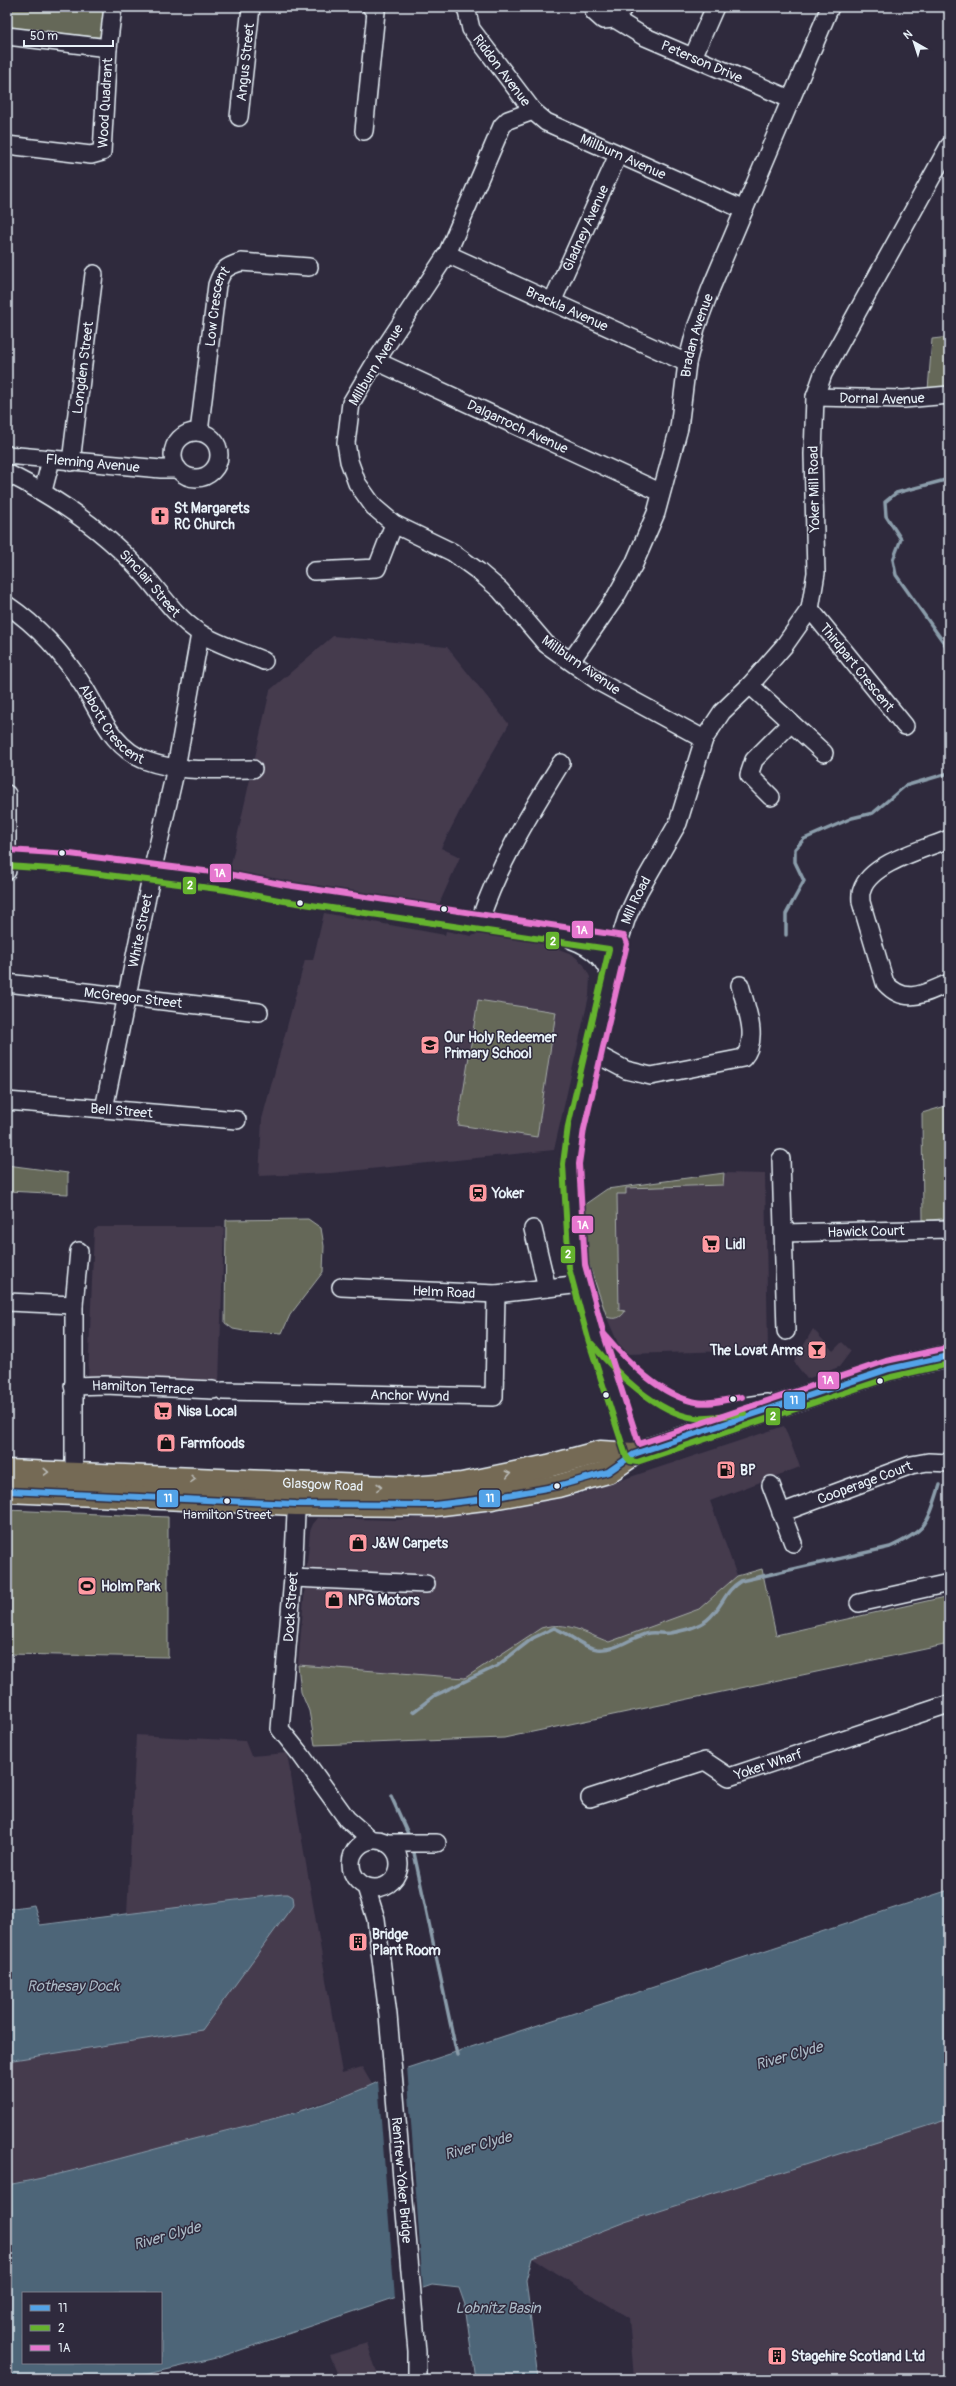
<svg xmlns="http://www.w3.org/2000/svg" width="956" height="2386" viewBox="0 0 956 2386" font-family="Pangolin,sans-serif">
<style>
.built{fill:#443a4e}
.green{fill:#656759;stroke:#a6aca8}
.water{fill:#4d6578;stroke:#8b9dab;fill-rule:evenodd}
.pier{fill:#2f2a3d}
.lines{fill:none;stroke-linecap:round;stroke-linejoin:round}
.stream{stroke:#8b9dab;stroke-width:3.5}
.minor-casing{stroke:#e8f1f8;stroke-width:20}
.major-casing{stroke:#e8f1f8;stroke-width:25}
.minor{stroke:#2f2a3d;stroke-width:17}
.major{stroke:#756a55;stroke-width:22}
.bus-1-casing{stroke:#2f2a3d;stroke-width:9}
.bus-2-casing{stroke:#2f2a3d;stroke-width:9}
.bus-3-casing{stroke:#2f2a3d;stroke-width:9}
.bus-1{stroke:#53a3e8;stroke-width:6}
.bus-2{stroke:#65b32e;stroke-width:6}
.bus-3{stroke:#e677cf;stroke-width:6}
.oneway{stroke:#babbb7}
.bus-dot{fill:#e8f1f8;stroke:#2f2a3d;stroke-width:1.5}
.labels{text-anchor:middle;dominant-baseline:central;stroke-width:3;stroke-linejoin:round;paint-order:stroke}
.bus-label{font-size:13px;fill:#e8f1f8;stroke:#2f2a3d}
.street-label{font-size:14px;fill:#e8f1f8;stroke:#2f2a3d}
.poi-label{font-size:14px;font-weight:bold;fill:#e8f1f8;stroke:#2f2a3d;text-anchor:start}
.water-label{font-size:15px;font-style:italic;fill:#aab9c5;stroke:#2f2a3d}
.line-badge{stroke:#2f2a3d;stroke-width:1.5}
.badge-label{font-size:11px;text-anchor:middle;font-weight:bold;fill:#fff}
</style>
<rect width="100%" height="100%" fill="#2f2a3d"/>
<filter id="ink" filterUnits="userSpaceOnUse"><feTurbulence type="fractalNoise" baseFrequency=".025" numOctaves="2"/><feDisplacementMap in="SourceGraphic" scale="8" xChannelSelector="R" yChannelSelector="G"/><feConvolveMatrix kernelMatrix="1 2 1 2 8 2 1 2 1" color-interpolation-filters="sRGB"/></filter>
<g filter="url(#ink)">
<path class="built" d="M333 636 447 647 508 723V726L467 797 441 848 460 857 440 902 436 916 227 882 270 690Z
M324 913 445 935 446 931 472 936 481 932 537 941 572 954 584 965 590 977 589 996 554 1150 331 1173 259 1176 262 1119 305 960H313Z
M724 1173 765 1174 768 1350 626 1354 620 1348 604 1311 587 1260 584 1205 607 1189Z
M98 1227H224L219 1384 88 1380 94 1230Z
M813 1329 833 1351 842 1342 851 1351 839 1367 807 1379 794 1362Z
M784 1426 800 1467 710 1501 737 1576 699 1609 609 1642 573 1627 556 1624 541 1628 464 1679 298 1665 310 1531 313 1524 318 1518 397 1520 503 1509 582 1493Z
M136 1735 245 1741 251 1756 287 1753 342 2073 362 2067 373 2086 278 2117 49 2177 7 2184V2059L288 1894 127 1914Z
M949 2119V2379H634L629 2318 532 2258 625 2222Z
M367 2343 378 2375 366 2379H340L330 2355Z"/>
<path class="green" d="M7 7H109L101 37H95L7 27Z
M949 337V386L928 390 932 339Z
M478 1000 556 1012 537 1137 458 1125Z
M949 1105V1218L923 1221 922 1113Z
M7 1165 68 1173V1194L7 1191Z
M724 1173 723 1185 626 1188V1194H617L619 1310 625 1311C622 1318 614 1320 607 1317L586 1256 584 1205 607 1189Z
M308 1219 321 1228 324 1246 323 1272 290 1315 282 1333 244 1331 233 1329 225 1323 226 1220Z
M7 1510 168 1517V1657L7 1654Z
M762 1569 776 1635 949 1596V1644L504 1738 315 1745 309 1711 301 1692 298 1665 465 1678 541 1628C568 1620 584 1633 609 1642L699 1609 737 1576Z"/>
<path class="water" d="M949 1890V2119L625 2222 532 2258 526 2280 538 2379H475L465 2305 459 2288 432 2285 220 2357 128 2379H7V2185C68 2174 127 2156 186 2141 258 2122 336 2107 401 2070ZM23 2293H161V2363H23Z
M283 1894H288L293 1897 294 1904 202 2030 7 2061V1909L34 1905 40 1925Z"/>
<path class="pier" d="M407 2066 423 2290 395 2299 378 2081Z"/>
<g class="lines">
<path class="stream" d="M949 479 896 493 885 502 886 516 901 539 893 560 896 575 949 650
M786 935V914L804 881 795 862V849L804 839 852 818 873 813 905 786 949 773
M413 1712 434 1696 497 1666 533 1638 554 1628C569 1633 581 1647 597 1649 619 1651 630 1637 649 1633 656 1632 663 1634 670 1633 682 1631 698 1627 707 1620 723 1607 724 1591 741 1581L890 1547C928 1530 928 1522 940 1485
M391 1796 410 1838
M413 1848 457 2055"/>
<g class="minor-casing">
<g id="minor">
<path id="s1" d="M466 7 471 29 533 111"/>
<path id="s2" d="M593 7 594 12 603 20 615 19 643 36 790 99"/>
<path d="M615 19 624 7"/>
<path d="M7 36 108 48"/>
<path d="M693 57 715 7"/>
<path id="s3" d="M239 117 251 7"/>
<path d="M364 131 376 12 371 7"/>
<path id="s4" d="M7 145 91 155 102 152 108 48 113 7"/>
<path id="s5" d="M447 254 687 363"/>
<path id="s6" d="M552 302 618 155"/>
<path id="s7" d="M376 361 660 492"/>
<path id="s8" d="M815 397 904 399 949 395"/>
<path id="s9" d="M199 432 217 285C222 270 225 267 241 262L309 267"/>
<circle cx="196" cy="455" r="23"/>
<path id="s10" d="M7 455 161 469H178"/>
<path id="s11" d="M71 462 94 274"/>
<path id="s12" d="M7 473C57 498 103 530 141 571 160 592 176 618 200 633 216 644 246 653 264 661"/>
<path d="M43 491 51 460"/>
<path d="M314 571 377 568 394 524"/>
<path id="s13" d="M7 605C38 626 64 655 84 687 102 716 112 748 147 761 180 773 218 769 253 769"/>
<path id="s14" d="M810 609 905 726"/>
<path id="s15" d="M571 661 615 598 634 564 656 513 679 428 687 363 696 328 711 288 830 7"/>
<path d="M750 685 824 753"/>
<path id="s16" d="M704 739 601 683 546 644 500 590 478 571 452 552 394 524 374 507 357 483 349 461 346 443 351 403 376 361 447 254 502 126 508 120 533 111 546 122 744 210"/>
<path d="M7 794V871"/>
<path d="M771 797 749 775 754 760 791 723"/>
<path d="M949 839C925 849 870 863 862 890 860 893 861 899 861 902L885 983C906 1006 925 993 949 983"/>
<path d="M7 858 69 862 227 882 285 893 619 942"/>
<path d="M480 920C499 863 529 815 561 763"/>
<path d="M572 940C592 947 607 960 611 981"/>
<path id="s17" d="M7 983 259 1012"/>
<path d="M594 1053 626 1070 651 1076 743 1058C760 1039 746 1008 740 985"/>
<path id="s18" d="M7 1101 237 1120"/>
<path id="s19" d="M104 1109 152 872 176 768 200 634"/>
<path d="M781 1159 786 1331"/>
<path d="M533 1229 547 1288"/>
<path id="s20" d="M783 1233 949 1229"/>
<path id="s21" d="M341 1287 496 1294 581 1284"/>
<path d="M7 1302 74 1305"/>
<path d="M601 1343C620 1367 668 1407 698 1410 720 1412 745 1405 767 1403"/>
<path id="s22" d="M73 1386 105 1385 213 1390"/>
<path id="s23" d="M223 1391 494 1397 496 1294"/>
<path id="s24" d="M634 1454 596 1337 577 1266 571 1164 576 1128 619 942 627 917 639 891 678 823 704 739 722 712 750 685 784 646 810 609 816 573 813 454 815 397 823 374 949 146"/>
<path d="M771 1485 793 1543"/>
<path d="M74 1486V1305L79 1251"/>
<path d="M297 1492 293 1578 280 1729 301 1755 347 1819 371 1840"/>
<path id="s25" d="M781 1513 911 1465 928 1462 949 1463"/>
<path d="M293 1578 426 1584"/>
<path d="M859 1603 949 1583"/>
<path id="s26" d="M590 1798 705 1761 729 1777 949 1704"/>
<circle cx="375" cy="1864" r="24"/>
<path d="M386 1843H437"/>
<path id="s27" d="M366 1887 376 1919 388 2015 417 2352V2379"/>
</g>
</g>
<g class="major-casing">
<g id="major">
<path id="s28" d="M7 1471 411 1488 462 1484 548 1466 600 1452 634 1454"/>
<path d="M7 1491 296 1504 434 1505 492 1498 558 1486 608 1472 634 1454 889 1369 949 1356"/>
</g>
</g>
<use href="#minor" class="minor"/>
<use href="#major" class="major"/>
<g class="bus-1-casing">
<path id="bus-1" d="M7 1491 296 1504 434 1505 492 1498 558 1486 608 1472 634 1454 889 1369 949 1356"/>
</g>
<g class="bus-2-casing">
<path id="bus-2" d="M7 866 68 870 226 890 284 901 609 949 568 1126 563 1164 569 1268 588 1339 626 1456 630 1461 637 1462 891 1377 949 1364
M592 1344C616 1373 657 1413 695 1418 712 1420 728 1415 744 1413"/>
</g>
<g class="bus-3-casing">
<path id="bus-3" d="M8 850 70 854 228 874 286 885 624 936 627 944 584 1129 579 1164 585 1265 604 1335 639 1444 886 1361 947 1348
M604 1334C627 1361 660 1396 696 1402 711 1405 727 1399 742 1397"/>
</g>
<use href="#bus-1" class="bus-1"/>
<use href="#bus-2" class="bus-2"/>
<use href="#bus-3" class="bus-3"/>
</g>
<defs><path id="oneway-chevron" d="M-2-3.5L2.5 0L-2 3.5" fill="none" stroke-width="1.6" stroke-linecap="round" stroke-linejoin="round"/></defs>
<g class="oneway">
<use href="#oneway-chevron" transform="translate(46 1472) rotate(3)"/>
<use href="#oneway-chevron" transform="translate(508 1474) rotate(-12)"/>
<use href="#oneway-chevron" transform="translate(193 1479) rotate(3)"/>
<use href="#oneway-chevron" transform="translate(379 1487) rotate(2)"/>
</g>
</g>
<defs>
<g id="church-square" transform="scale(1)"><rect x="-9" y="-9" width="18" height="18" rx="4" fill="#ff9aa2" stroke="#2f2a3d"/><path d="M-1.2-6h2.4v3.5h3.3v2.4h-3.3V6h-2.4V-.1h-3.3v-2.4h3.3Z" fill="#111"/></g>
<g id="school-square" transform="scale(1)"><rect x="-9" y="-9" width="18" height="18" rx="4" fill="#ff9aa2" stroke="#2f2a3d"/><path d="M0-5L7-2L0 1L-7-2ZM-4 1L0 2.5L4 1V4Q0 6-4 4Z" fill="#111"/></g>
<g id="station-square" transform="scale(1)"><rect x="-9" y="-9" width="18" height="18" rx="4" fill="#ff9aa2" stroke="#2f2a3d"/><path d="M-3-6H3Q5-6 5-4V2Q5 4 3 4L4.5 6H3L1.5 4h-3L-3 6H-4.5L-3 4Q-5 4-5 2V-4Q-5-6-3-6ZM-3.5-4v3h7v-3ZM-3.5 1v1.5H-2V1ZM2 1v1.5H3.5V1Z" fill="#111"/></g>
<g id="supermarket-square" transform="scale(1)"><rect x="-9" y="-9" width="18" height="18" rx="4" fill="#ff9aa2" stroke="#2f2a3d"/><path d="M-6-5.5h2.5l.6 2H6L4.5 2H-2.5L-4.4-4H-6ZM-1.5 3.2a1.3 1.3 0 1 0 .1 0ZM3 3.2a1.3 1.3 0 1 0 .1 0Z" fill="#111"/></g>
<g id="bar-square" transform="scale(1)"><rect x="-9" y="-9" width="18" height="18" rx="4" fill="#ff9aa2" stroke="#2f2a3d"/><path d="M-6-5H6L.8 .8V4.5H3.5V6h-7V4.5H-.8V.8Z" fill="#111"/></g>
<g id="shop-square" transform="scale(1)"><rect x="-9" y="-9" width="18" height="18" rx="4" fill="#ff9aa2" stroke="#2f2a3d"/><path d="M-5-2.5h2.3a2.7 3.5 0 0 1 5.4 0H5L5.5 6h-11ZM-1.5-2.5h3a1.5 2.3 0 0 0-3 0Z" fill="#111"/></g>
<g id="fuel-square" transform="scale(1)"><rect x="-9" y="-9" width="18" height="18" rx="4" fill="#ff9aa2" stroke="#2f2a3d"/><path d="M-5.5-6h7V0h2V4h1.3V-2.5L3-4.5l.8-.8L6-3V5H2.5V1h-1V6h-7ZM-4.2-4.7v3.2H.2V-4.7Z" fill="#111"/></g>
<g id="stadium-square" transform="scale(1)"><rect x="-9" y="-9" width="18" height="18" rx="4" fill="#ff9aa2" stroke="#2f2a3d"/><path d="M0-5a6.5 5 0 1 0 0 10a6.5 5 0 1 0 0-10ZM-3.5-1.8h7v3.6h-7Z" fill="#111"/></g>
<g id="building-square" transform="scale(1)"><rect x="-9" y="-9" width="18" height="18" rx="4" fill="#ff9aa2" stroke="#2f2a3d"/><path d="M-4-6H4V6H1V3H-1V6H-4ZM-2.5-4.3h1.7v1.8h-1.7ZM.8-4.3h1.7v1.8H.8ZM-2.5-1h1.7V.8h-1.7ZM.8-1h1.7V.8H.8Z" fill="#111"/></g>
</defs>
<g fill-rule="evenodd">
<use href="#church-square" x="160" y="516"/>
<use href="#school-square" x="430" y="1045"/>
<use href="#station-square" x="478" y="1193"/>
<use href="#supermarket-square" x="711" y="1244"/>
<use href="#bar-square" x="817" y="1350"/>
<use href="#supermarket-square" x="163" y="1411"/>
<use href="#shop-square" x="166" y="1443"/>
<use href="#fuel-square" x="726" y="1470"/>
<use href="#shop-square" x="358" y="1543"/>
<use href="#stadium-square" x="87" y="1586"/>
<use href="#shop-square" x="334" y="1600"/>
<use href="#building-square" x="358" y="1942"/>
<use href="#building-square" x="777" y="2356"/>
</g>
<g class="bus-dot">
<circle cx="62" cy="853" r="3.5"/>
<circle cx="300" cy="903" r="3.5"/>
<circle cx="444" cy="909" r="3.5"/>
<circle cx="880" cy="1381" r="3.5"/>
<circle cx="606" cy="1395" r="3.5"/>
<circle cx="733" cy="1399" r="3.5"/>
<circle cx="557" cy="1486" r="3.5"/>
<circle cx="227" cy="1501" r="3.5"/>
</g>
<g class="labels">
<g class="bus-label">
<text x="227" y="1515">Hamilton Street</text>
</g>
<g class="street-label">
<text stroke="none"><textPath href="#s2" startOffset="126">Peterson Drive</textPath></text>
<text stroke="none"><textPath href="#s3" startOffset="55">Angus Street</textPath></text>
<text stroke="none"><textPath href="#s1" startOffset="74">Riddon Avenue</textPath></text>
<text stroke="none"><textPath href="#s4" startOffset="145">Wood Quadrant</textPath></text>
<text stroke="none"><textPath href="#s16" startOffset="972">Millburn Avenue</textPath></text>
<text stroke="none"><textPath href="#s6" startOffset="81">Gladney Avenue</textPath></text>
<text stroke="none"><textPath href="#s9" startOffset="127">Low Crescent</textPath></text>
<text stroke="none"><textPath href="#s5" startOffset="132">Brackla Avenue</textPath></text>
<text stroke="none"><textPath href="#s15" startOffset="354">Bradan Avenue</textPath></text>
<text transform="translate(376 365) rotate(-59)">Millburn Avenue</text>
<text stroke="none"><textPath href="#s11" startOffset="95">Longden Street</textPath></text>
<text stroke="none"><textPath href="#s8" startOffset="67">Dornal Avenue</textPath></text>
<text stroke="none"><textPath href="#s7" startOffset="156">Dalgarroch Avenue</textPath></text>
<text stroke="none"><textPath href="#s10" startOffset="86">Fleming Avenue</textPath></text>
<text transform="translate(814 489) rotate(-91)">Yoker Mill Road</text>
<text stroke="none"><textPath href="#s12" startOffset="182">Sinclair Street</textPath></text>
<text transform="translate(581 665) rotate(35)">Millburn Avenue</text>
<text stroke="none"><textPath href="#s14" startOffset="75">Thirdpart Crescent</textPath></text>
<text stroke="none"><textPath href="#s13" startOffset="160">Abbott Crescent</textPath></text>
<text stroke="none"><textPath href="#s24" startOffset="571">Mill Road</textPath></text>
<text stroke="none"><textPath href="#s19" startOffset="182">White Street</textPath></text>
<text stroke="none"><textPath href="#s17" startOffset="127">McGregor Street</textPath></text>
<text stroke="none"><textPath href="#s18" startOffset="115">Bell Street</textPath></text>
<text stroke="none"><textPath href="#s20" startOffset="83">Hawick Court</textPath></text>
<text stroke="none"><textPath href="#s21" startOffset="103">Helm Road</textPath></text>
<text stroke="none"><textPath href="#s22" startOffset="70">Hamilton Terrace</textPath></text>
<text stroke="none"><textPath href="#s23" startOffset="187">Anchor Wynd</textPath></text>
<text stroke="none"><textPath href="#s25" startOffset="89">Cooperage Court</textPath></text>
<text stroke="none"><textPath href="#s28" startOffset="316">Glasgow Road</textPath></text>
<text transform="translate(291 1607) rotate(-86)">Dock Street</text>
<text stroke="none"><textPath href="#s26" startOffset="191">Yoker Wharf</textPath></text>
<text stroke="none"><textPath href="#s27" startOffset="296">Renfrew-Yoker Bridge</textPath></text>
</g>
<g class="poi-label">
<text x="174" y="508">St Margarets<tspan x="174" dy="16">RC Church</tspan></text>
<text x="444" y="1037">Our Holy Redeemer<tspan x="444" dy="16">Primary School</tspan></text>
<text x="492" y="1193">Yoker</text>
<text x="725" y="1244">Lidl</text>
<text x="803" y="1350" text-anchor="end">The Lovat Arms</text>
<text x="177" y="1411">Nisa Local</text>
<text x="180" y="1443">Farmfoods</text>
<text x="740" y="1470">BP</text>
<text x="372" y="1543">J&amp;W Carpets</text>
<text x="101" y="1586">Holm Park</text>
<text x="348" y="1600">NPG Motors</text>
<text x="372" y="1934">Bridge<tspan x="372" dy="16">Plant Room</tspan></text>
<text x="791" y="2356">Stagehire Scotland Ltd</text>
</g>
<g class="water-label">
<text x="73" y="1986">Rothesay Dock</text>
<text transform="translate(789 2056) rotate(-16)">River Clyde</text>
<text transform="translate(478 2146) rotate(-16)">River Clyde</text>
<text transform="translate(167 2236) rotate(-16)">River Clyde</text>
<text x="498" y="2308">Lobnitz Basin</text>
</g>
</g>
<g class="line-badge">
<rect x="209" y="863" width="23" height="20" rx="4" fill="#e677cf"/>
<rect x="182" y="876" width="15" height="19" rx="4" fill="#65b32e"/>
<rect x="571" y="920" width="23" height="19" rx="4" fill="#e677cf"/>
<rect x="545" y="931" width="15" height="19" rx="4" fill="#65b32e"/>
<rect x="571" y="1215" width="23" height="19" rx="4" fill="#e677cf"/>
<rect x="560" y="1245" width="16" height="19" rx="4" fill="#65b32e"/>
<rect x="817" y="1371" width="23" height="19" rx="4" fill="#e677cf"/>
<rect x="783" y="1391" width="23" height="19" rx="4" fill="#53a3e8"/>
<rect x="765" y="1407" width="16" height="19" rx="4" fill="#65b32e"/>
<rect x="156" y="1489" width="23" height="19" rx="4" fill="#53a3e8"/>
<rect x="478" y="1489" width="23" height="19" rx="4" fill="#53a3e8"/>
</g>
<g class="badge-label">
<text x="220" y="877">1A</text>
<text x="190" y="889">2</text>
<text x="582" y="934">1A</text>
<text x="553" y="945">2</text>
<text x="583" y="1229">1A</text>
<text x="568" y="1258">2</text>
<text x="828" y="1384">1A</text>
<text x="794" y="1404">11</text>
<text x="773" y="1420">2</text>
<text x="168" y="1502">11</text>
<text x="490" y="1502">11</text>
</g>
<rect width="956" height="2386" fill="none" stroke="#2f2a3d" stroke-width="24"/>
<rect x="12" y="12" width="932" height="2362" fill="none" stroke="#e8f1f8" stroke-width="1.5" filter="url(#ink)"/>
<rect x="22" y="2292" width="140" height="72" fill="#2f2a3d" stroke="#797a88"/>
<rect x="30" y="2305" width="20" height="6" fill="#53a3e8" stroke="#797a88"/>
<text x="58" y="2312" font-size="12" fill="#e8f1f8">11</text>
<rect x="30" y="2325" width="20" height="6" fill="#65b32e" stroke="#797a88"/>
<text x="58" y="2332" font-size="12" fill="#e8f1f8">2</text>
<rect x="30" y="2345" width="20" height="6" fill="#e677cf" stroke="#797a88"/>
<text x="58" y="2352" font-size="12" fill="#e8f1f8">1A</text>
<g transform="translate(914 42) rotate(321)" stroke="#2f2a3d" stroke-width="3" paint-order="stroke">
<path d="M0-3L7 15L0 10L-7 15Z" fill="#e8f1f8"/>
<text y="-6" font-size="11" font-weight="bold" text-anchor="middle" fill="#e8f1f8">N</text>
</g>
<path d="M24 40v6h89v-6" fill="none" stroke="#e8f1f8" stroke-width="2"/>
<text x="30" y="40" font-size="12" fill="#e8f1f8" stroke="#2f2a3d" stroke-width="3" paint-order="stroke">50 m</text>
</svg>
